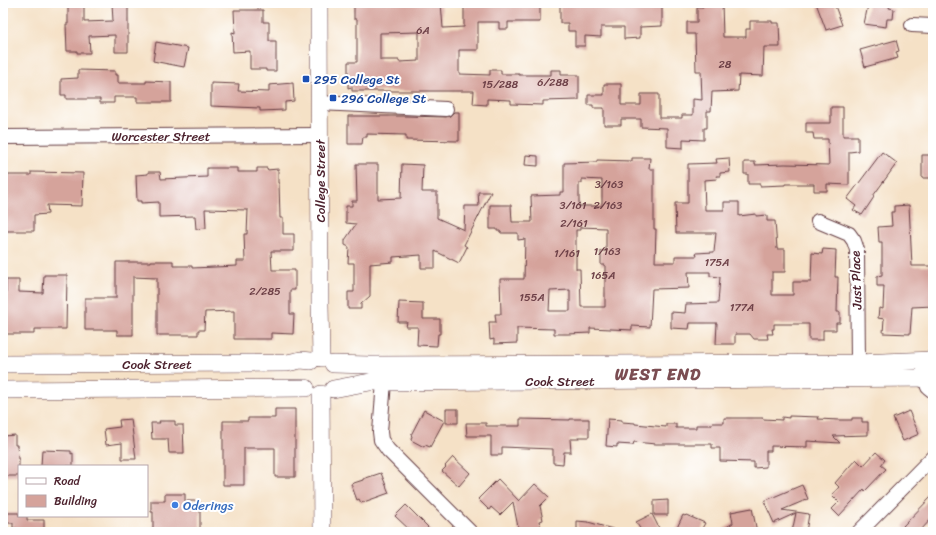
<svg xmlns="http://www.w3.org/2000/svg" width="936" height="535" viewBox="0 0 936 535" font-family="Sriracha,sans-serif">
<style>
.building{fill:#d5a39b;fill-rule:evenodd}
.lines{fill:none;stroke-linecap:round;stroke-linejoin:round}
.minor-casing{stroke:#643c42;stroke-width:16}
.tertiary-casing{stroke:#643c42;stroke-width:18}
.minor{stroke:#fff;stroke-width:14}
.tertiary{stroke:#fff;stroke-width:17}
.transit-dot{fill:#1a4fb4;stroke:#fff;stroke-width:1.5}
.shop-dot{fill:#3f7fe0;stroke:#fff;stroke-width:1.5}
.labels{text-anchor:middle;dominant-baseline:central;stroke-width:4;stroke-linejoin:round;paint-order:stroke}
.number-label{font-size:11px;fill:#6d4047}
.transit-label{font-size:13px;fill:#164399;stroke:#fff;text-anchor:start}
.street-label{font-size:13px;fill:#4a1f2b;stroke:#fff}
.shop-label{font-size:13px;fill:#366cbe;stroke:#fff;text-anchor:start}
.district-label{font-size:17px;font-weight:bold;letter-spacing:1px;fill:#7b4d52;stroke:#fff}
</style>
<rect width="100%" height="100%" fill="#fff"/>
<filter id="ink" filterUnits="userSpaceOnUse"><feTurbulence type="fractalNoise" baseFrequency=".025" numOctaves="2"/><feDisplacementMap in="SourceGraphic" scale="8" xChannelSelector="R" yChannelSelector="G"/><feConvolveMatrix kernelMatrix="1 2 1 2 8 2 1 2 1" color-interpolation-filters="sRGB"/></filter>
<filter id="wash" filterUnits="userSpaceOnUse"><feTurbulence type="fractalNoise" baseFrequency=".012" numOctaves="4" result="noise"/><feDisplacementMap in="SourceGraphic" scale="16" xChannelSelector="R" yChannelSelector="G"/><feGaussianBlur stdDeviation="0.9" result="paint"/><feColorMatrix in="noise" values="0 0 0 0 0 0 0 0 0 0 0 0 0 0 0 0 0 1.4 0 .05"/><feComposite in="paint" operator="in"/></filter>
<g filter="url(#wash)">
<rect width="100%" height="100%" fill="#f5e1c6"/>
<g id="blocks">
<path class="building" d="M68 3H84V22L113 21 112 3H128V52H115V35L89 36 90 53H77V51H67L66 24H68Z
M354 3H441L443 28 464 27V3H540V22H508V29H499V22H478V50H459V74L490 75V70H501V74H519V75H551V70H561V75H579V100L543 101V105L511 104V100L487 99V105L473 104 474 91H352V87L348 88V62H357V19H354ZM419 32V61L399 62V60H380V33Z
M560 3H662V26L640 27V38L624 39V27H601V37L585 36V46H575V31H568V23H560Z
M703 3H722L723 37H746V29H750V21H772V23H779L780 47H764L763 76 739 75 738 91 712 92 711 111H707V128H704V140L683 139V148L667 147V128L641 127V119H621V125H604V108H593V105H588V95H604V84H621V105H641V94H659V118H682V115H693V99L702 100 701 71H696L695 34H687V22H697V8H703Z
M816 3H834L842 25 826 30Z
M871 3H890L889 8 894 9 893 19H887L886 27 864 24 868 5H871Z
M234 10H263V22H269V41H276V71H266V69H250V51L233 52 232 32 235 33Z
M896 40 899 51 896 52 898 58 865 67 860 50Z
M156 42 188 48 184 67 153 61Z
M78 70 115 71V75H118V83H146V81L171 82V102H137V97H114V103H100V99H66V95H61V79L78 78Z
M211 83 239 84 238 91 269 92V85L293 83 294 101 285 102V110L260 111V108L211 106Z
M831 107H843V136H858V151L849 152V185L827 184V191H814V184H785V185L760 186V184H748V174H744V162H755V165L785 164 829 165 828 139H814L813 133H806V123H831Z
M454 112H459V141L406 140V135L367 134V137H363L362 144H348V116H406L446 117 450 116Z
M882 152 897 163 873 196 874 197 862 215 853 210 856 206 847 199Z
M526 155 538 156V166L525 165Z
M922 155H933V178H922Z
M632 158H650L649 169H654V229H656L655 262H675V256H697L696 253 714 252 716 233H676L675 203H688V164L717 163 716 159 729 158 730 172 720 173V176H716L717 179 704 180 705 210H724V202H739V216L756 214V216L767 215V221H775L777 249H785V272H772V295H793V282H811L812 253 822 254 823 249 836 250 835 277H838L837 312H840V323H836V330H823V340H809V324H774V329H772L773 334H767L768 339H754L750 334H735V344H716L717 323H690L689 329 671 328V312L685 313 686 304 718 303 720 277 710 276V272H688L689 288 652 289 650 327 632 326V330L590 328V333L568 334H554V329L517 328V343L494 344V339L490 340 489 322H496L495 314H501L500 279H524L525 239 518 240V233H501L500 231H497V229H490V205H511L512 222H532L531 196 560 195V192H564V163L597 162V160L632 161ZM582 179 602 180V206H579V183H582ZM580 227 606 228V251H601V265H605V307H581L580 269H576V230H580ZM570 290V311H549L550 291Z
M356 164H378V199L401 198 402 164 423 165 422 192H437V218L464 230 465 206H479L478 192H491L464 245 467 247 459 263 435 251V268H421V255L393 257V262L370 264V296L361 304V309H348V292H354V263H348L349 247 345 245V240L356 224 346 223V206H352V201H357Z
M207 168H238V172H257V168H267V170L278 169V183H279L280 218H283V234H294V251H271L272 270H295V290H290V314H294L293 334 271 333V339H234V311L205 312 204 330H198V335H157V278L133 277V335H117V330H85V298H116V262H151V261H173V266H192V268L237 266V261H245L244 234H247L248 210 205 209 206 228 196 229 195 216 159 217V202L141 203V201H137L136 175 148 174V172H160L161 179 207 177Z
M31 172 83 173 82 206 47 205 48 214 34 215V231H3V175H31Z
M909 205 912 266H933V306L912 307 910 334 883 333 884 319 878 318 879 308 883 309 884 286H877V276L882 275V242H879L878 227 892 226 891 212H894V206Z
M44 275H67L66 329H34V334H3V306H6V280H19V292L43 293Z
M399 302 423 303V319H440V334H438L437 346 417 345 418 327H406L407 322H398Z
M275 409H295V477H275V448H244V485H223V421H248V418H275Z
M446 409H458V423H446Z
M424 410 444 421 430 447 425 445 424 447 411 440 412 436 411 435Z
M909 411 919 434 903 441 893 418Z
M789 416 819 417 818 419 839 420H852V418H862V422H868V435L833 436 840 443 807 441V447L771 446V451H766V467L754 468V462L720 461V448H712V444H656L634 442 633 445 617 444V447L606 446 608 419 622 420V422L635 423V424L666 427V424H676V428H696V425H712V423H724V418H763V419L782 420V417L789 418Z
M131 419 136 459H122V443L106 445 104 429 120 427 119 420Z
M520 419 570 420V419H589V437H578L579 439H570L571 452H564L563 464 553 463V449L502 447V455H491V436H467L466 423H486V426H520Z
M159 421H175V425H183L184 453H169L168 439H152L151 423H160Z
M15 435V445H17L18 459H19V476H3V436Z
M42 450 71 451V454L73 453V466H41Z
M876 452 885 460 881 465 886 469 865 491 864 489 839 516 832 509 839 502 832 495 839 487 835 483 856 459 863 466Z
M453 457 470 473 459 486 442 471 446 467 445 466Z
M381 473 389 493 361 503 359 499 357 500 351 484 363 480V479Z
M498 479 519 501 535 484 549 497 540 506 543 520 539 521 542 532H519L513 502 500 515 491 507 489 510 478 499Z
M802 485 808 499 782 510 809 514 806 532H792L796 513 774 523 764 501Z
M165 494H185V501H200V532H153V512H151V501H165Z
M933 495V517L919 532H910L903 526Z
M668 500V515H654V501Z
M406 505 428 527H427L432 532H412L395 516Z
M752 508 757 532H719L733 523 731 512Z
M3 513H19V516H27V520H44V532H24V529L13 528V523H3Z
M652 514 661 532H642L636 522Z
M683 515 685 516 686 515 705 523 700 532H675Z
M577 521 588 522 613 529V532H577Z"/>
</g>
</g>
<g filter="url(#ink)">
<use href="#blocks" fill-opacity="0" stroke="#643c42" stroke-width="1"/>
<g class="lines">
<g class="minor-casing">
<path id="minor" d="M912 25 933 26
M319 103 446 109
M3 137 320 135
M818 221 849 234 854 241 857 250 858 363
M924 368 925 378 928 387 933 391
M384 382 380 432 381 440 388 450 470 532
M859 532 933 457"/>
</g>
<g class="tertiary-casing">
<path id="tertiary" d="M319 3 320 304 321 358
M3 364 287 363 301 360 311 361
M333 364 370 365 858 363 933 360
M333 389 370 382H384L933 378
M3 390 306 388
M321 394 322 532"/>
</g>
<use href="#minor" class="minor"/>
<use href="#tertiary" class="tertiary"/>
</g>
</g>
<g class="transit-dot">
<rect x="302" y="75" width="8" height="8" rx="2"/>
<rect x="329" y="94" width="8" height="8" rx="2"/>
</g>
<circle class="shop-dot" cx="175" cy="505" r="4"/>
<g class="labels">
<g class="number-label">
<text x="423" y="30">6A</text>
<text x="725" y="64">28</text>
<text x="553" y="82">6/288</text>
<text x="500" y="84">15/288</text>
<text x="609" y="184">3/163</text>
<text x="573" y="205">3/161</text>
<text x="608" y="205">2/163</text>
<text x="574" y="223">2/161</text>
<text x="607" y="251">1/163</text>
<text x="567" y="253">1/161</text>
<text x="717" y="262">175A</text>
<text x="603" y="275">165A</text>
<text x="265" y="291">2/285</text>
<text x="532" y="297">155A</text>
<text x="742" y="307">177A</text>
</g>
<g class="transit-label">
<text x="314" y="79">295 College St</text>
<text x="341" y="98">296 College St</text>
</g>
<g class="street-label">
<text x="161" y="136">Worcester Street</text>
<text transform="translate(320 181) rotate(-90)">College Street</text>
<text transform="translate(856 280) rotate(-92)">Just Place</text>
<text x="157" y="364">Cook Street</text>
<text x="560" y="381">Cook Street</text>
</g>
<g class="shop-label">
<text x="183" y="505">Oderings</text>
</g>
<g class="district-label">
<text x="658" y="374">WEST END</text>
</g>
</g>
<rect width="936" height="535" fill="none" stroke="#fff" stroke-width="16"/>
<rect x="18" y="465" width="130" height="52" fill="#ffffff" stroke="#b7a5aa"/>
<rect x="26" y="478" width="20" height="6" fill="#ffffff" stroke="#b7a5aa"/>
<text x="54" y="485" font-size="12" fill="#4a1f2b">Road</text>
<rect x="26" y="495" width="20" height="12" fill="#d5a39b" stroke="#b7a5aa"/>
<text x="54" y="505" font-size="12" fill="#4a1f2b">Building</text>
</svg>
